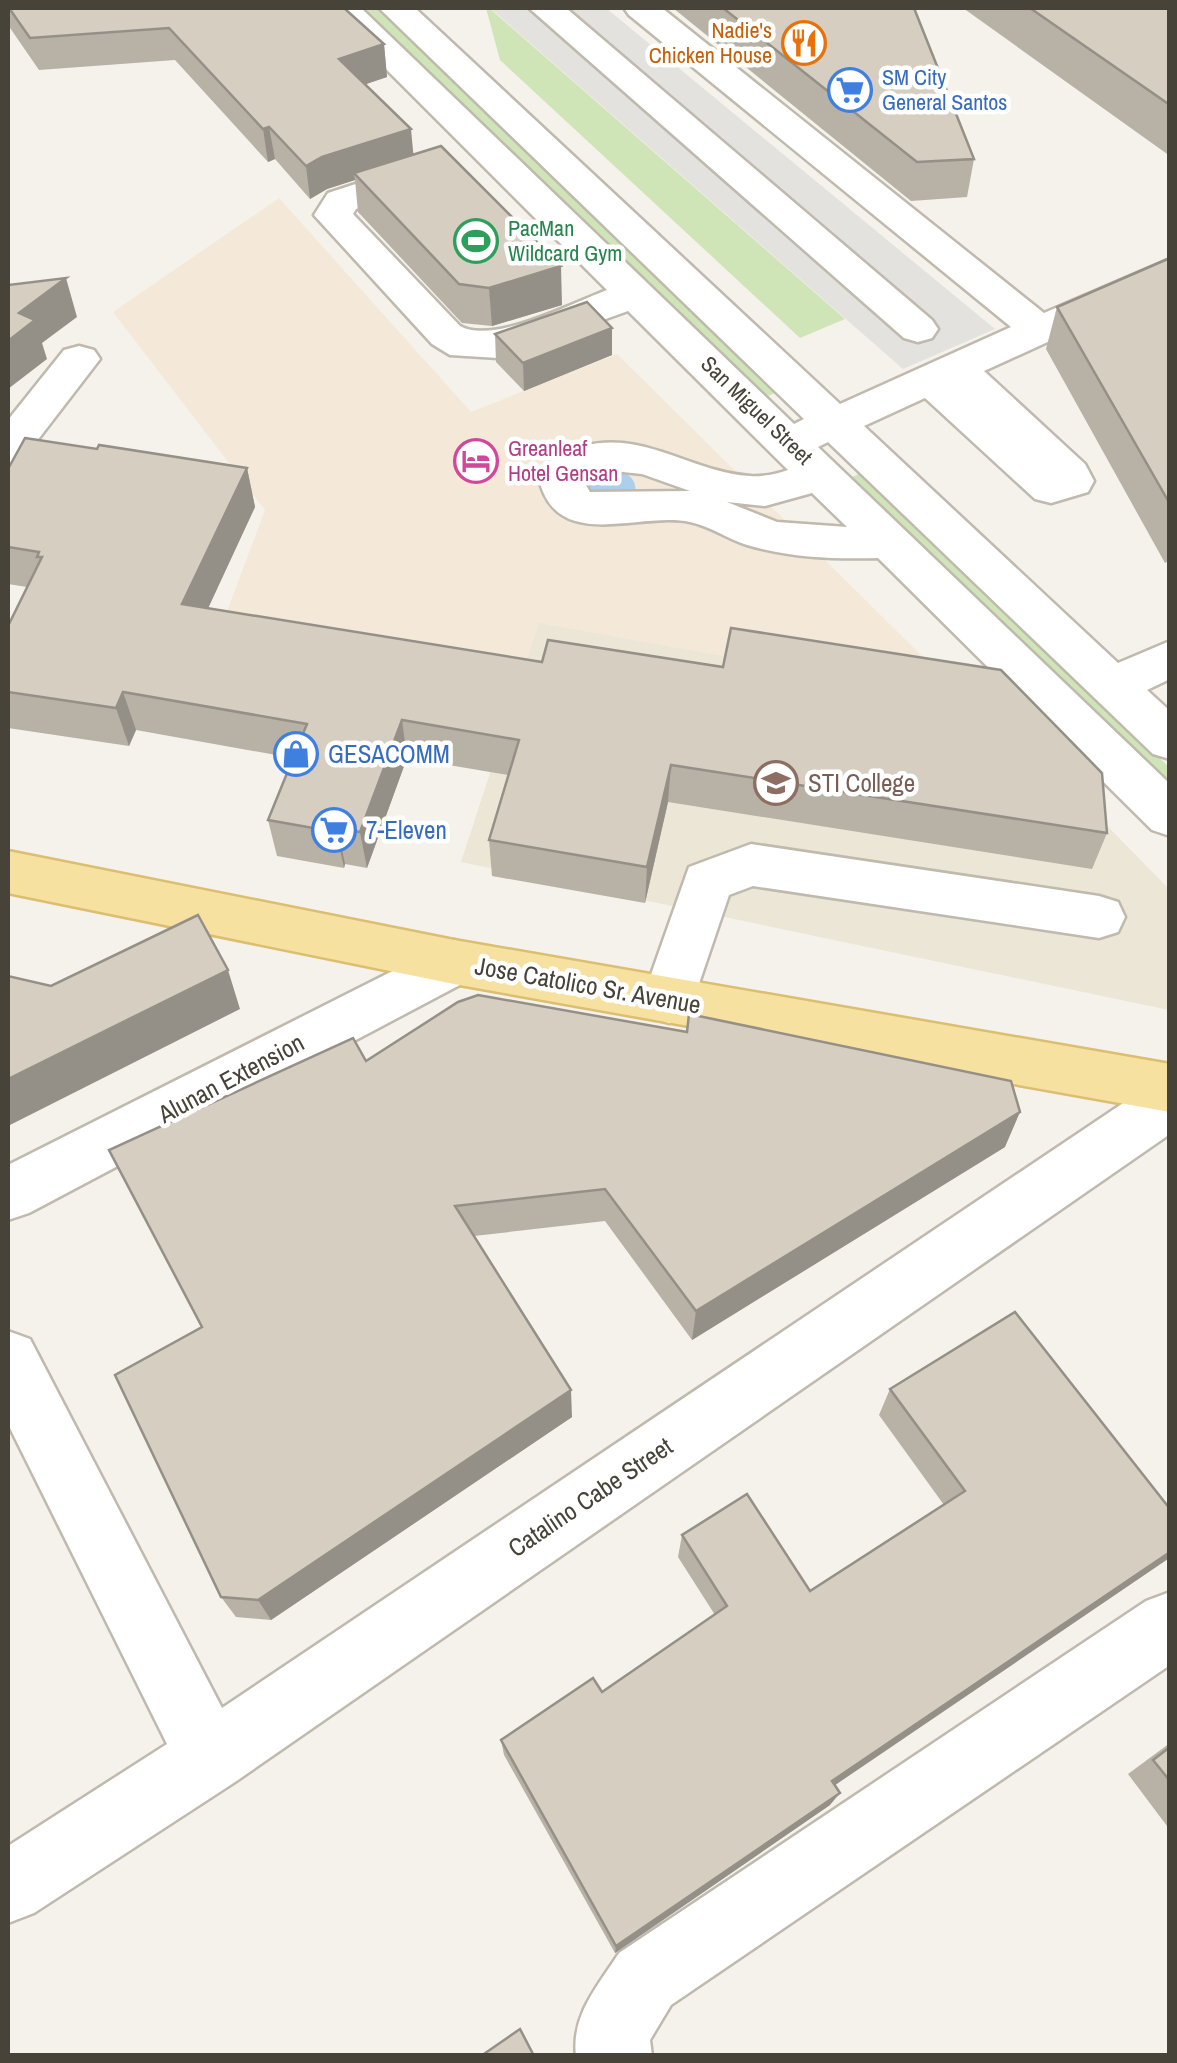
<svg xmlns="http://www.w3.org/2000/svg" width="1177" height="2063" viewBox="0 0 1177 2063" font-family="'Archivo Narrow',sans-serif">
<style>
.commercial{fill:#f4e9d8}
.education{fill:#ece6d6}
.green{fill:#cfe5b7}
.parking{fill:#e3e2df}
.water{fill:#acd0ec}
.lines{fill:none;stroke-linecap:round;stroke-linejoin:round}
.minor-casing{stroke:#bfb9ae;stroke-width:5}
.major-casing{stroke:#dcbe71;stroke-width:5}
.minor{fill:#fff;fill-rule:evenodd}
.major{fill:#f7e1a1;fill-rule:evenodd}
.wall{fill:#b7b1a6}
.shaded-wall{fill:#959087}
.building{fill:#d5cec1;stroke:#959087;stroke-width:2.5}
.labels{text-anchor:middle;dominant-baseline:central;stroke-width:9;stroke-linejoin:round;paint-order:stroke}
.far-food-label{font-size:22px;fill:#c56008;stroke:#fff;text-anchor:end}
.far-shop-label{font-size:22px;fill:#366cbe;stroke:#fff;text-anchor:start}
.far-leisure-label{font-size:22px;fill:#27864d;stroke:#fff;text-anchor:start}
.far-street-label{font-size:22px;fill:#484339;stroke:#fff}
.far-hotel-label{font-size:22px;fill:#b23c85;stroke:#fff;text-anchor:start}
.shop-label{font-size:25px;fill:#366cbe;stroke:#fff;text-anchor:start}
.education-label{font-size:25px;fill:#785e54;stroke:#fff;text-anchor:start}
.street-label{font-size:25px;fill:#484339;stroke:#fff}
</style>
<rect width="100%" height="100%" fill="#f4f2eb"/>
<path class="commercial" d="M279 198 471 412 617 354 930 664 515 696 214 646 265 510 113 312Z"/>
<path class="education" d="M539 623 988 704 1169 889V1010L461 862Z"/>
<path class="green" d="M376 8 781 390 768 396 364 10Z
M486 8H489L845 319 800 338 500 60Z
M863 472 1169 767V788L850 478Z"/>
<path class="parking" d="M490 8H606L995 329 903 369Z"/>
<path class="water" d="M597 466C616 469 642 472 634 498L597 510 574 478Z"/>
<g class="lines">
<g class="minor-casing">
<path id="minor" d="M325 8H361L794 424 804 419 379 8H415L840 404 1011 327 629 15 624 8H662L1044 313 1170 259V286L984 371 1085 464 1094 481 1088 492 1051 503 1035 499 925 398 864 426 1118 663 1170 641V679L1147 690 1170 711V759L1153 754 828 442 818 447 1170 784V836L1152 830 878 558C833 559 791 558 747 545 728 539 710 526 690 522 638 511 554 555 538 475 548 459 564 451 583 446 644 430 691 472 750 476 763 477 776 474 788 470L628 311 498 358 450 355 432 344 314 215 328 193 414 165 427 162 440 165 446 173 440 181 356 209 353 214 460 326C493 345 572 303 607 290ZM604 470 642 474 690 491 590 492 583 480ZM812 493 847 527 777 522 727 502 765 506Z
M529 8H566L932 320 938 329 932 338 918 342 904 338Z
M79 346 94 350 100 359 23 459 8 463V420L64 350Z
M751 844 1099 896 1118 902 1125 917 1118 932 1099 938 753 886 729 895 688 1016 669 1023 650 1016 642 1000 689 867Z
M454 940 473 946 481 962 473 978 29 1213 8 1220V1165Z
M1170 1078V1134L235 1782 34 1913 8 1923V1846L167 1744 8 1424V1331L30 1339 222 1708 1150 1085Z
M1170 1592V1665L671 2005 650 2040 652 2056H576C571 2015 598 1986 619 1953L1146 1601Z"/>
</g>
<g class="major-casing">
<path id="major" d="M8 851 454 940 1170 1064V1112L454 984 8 893Z"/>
</g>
<use href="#minor" class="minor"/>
<use href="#major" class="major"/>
</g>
<path class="wall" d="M8 8H344L384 44 387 77 365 84 414 155 562 305 492 326 462 323 358 212 355 180 327 189 310 199 275 159 268 162 175 60 39 70 8 25Z
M673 8H914L974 159 967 197 911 201Z
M963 8H1170V156Z
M1170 258V560L1165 563 1046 349 1057 307Z
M495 334 612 355 524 391 496 362Z
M97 449 247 468 255 507 208 608 1107 833 1092 869 668 802 645 903 492 876 489 840 508 775 407 758 367 868 345 864 344 868 277 856 268 820 293 758 136 730 129 746 8 728V626L27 587 8 584V469Z
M366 1061 1005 1147 692 1340 605 1221 474 1236 572 1417 271 1620 236 1617 221 1597 201 1328Z
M890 1389 1170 1509 835 1785 830 1805 615 1953 504 1755 501 1740 602 1692 715 1615 678 1557 682 1535 810 1591 944 1505 879 1415Z
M1170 1743V1830L1128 1774Z"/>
<path class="shaded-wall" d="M384 44 387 77 343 92 339 59Z
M269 127 275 159 268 162 263 129Z
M411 129 414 161 354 173 355 180 327 189 310 199 306 166 322 157Z
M561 266 562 305 492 326 489 288Z
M66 278 77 317 42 343 47 359 8 389V341L19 313Z
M612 328V355L524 391 523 363Z
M247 468 255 507 192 643 182 604Z
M123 692 136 730 129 746 116 708Z
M402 720 407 758 367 868 360 832Z
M671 765 668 802 645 903 647 867Z
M338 828 345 864 344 868 336 832Z
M228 970 240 1009 8 1126V1079Z
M1020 1112 1005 1147 692 1340 696 1311Z
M571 1390 572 1417 271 1620 258 1600Z
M1170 1552 1168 1559 822 1794 832 1781Z
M840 1793 830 1805 615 1953 616 1946Z"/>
<path class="building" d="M9 8H344L384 44 339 59 411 129 322 157 306 166 269 127 263 129 169 28 30 38Z
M723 8H914L974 159 917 162Z
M1030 8H1170V105Z
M441 146 561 266 489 288 459 284 354 173Z
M1170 258V504L1057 307Z
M66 278 19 313 35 320 8 341V285Z
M587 302 612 328 523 363 495 334Z
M25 438 97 449 99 445 247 468 182 604 542 662 548 640 723 667 731 628 1001 670 1102 773 1107 833 671 765 647 867 489 840 519 740 402 720 360 832 338 828 336 832 268 820 307 724 123 692 116 708 8 692V626L42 557H37L39 552 8 547V469Z
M198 915 228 970 8 1079V976L51 986Z
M478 995 687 1032 689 1014 1011 1081 1020 1112 696 1311 605 1189 455 1206 571 1390 258 1600 221 1597 115 1375 202 1327 109 1150 353 1038 366 1061 458 1002Z
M1015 1312 1170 1509V1552L832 1781 840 1793 616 1946 501 1740 593 1678 602 1692 727 1606 682 1535 747 1494 810 1591 965 1491 890 1389Z
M1170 1747V1781L1153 1760Z
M520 2029 534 2056H481Z"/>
<defs>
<g id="restaurant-ring" transform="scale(2.25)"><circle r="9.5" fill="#fff" stroke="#e8710a" stroke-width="1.5"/><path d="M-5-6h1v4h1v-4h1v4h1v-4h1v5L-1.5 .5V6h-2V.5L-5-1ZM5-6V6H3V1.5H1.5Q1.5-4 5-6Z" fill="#e8710a"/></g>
<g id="supermarket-ring" transform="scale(2.25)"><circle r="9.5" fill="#fff" stroke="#3f7fe0" stroke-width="1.5"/><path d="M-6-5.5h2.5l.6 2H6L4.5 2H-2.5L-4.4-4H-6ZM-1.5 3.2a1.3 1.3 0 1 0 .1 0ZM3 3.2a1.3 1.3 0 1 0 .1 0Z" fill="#3f7fe0"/></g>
<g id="stadium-ring" transform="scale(2.25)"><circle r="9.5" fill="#fff" stroke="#2e9e5b" stroke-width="1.5"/><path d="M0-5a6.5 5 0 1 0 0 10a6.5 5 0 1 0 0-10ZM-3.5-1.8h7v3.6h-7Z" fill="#2e9e5b"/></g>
<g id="hotel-ring" transform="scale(2.25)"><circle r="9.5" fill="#fff" stroke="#d1479c" stroke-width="1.5"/><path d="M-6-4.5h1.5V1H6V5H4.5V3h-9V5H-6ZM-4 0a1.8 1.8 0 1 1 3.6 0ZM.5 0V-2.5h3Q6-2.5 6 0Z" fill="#d1479c"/></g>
<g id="shop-ring" transform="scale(2.25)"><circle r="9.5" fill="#fff" stroke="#3f7fe0" stroke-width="1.5"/><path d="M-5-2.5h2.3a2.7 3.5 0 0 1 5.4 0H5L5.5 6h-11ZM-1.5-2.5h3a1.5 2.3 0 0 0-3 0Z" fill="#3f7fe0"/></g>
<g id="university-ring" transform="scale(2.25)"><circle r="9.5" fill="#fff" stroke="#8d6e63" stroke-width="1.5"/><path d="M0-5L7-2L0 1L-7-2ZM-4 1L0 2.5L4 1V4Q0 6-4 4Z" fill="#8d6e63"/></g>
</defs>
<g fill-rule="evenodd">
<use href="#restaurant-ring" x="804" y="43"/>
<use href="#supermarket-ring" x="850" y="90"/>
<use href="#stadium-ring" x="476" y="241"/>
<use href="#hotel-ring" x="476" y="461"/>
<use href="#shop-ring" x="296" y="754"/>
<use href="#university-ring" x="776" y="783"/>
<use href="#supermarket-ring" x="334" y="830"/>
</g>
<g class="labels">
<g class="far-food-label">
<text x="772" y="30">Nadie's<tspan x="772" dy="25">Chicken House</tspan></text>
</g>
<g class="far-shop-label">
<text x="882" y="77">SM City<tspan x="882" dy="25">General Santos</tspan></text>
</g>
<g class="far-leisure-label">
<text x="508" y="228">PacMan<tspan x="508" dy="25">Wildcard Gym</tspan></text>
</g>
<g class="far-street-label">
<text transform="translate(757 410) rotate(44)">San Miguel Street</text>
</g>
<g class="far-hotel-label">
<text x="508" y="448">Greanleaf<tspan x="508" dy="25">Hotel Gensan</tspan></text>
</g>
<g class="shop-label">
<text x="328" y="754">GESACOMM</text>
<text x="366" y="830">7-Eleven</text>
</g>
<g class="education-label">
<text x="808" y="783">STI College</text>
</g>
<g class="street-label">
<text transform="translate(588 985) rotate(10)">Jose Catolico Sr. Avenue</text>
<text transform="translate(231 1078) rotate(-28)">Alunan Extension</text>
<text transform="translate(590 1497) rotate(-34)">Catalino Cabe Street</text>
</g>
</g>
<rect width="1177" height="2063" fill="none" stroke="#484339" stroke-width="20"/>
</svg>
